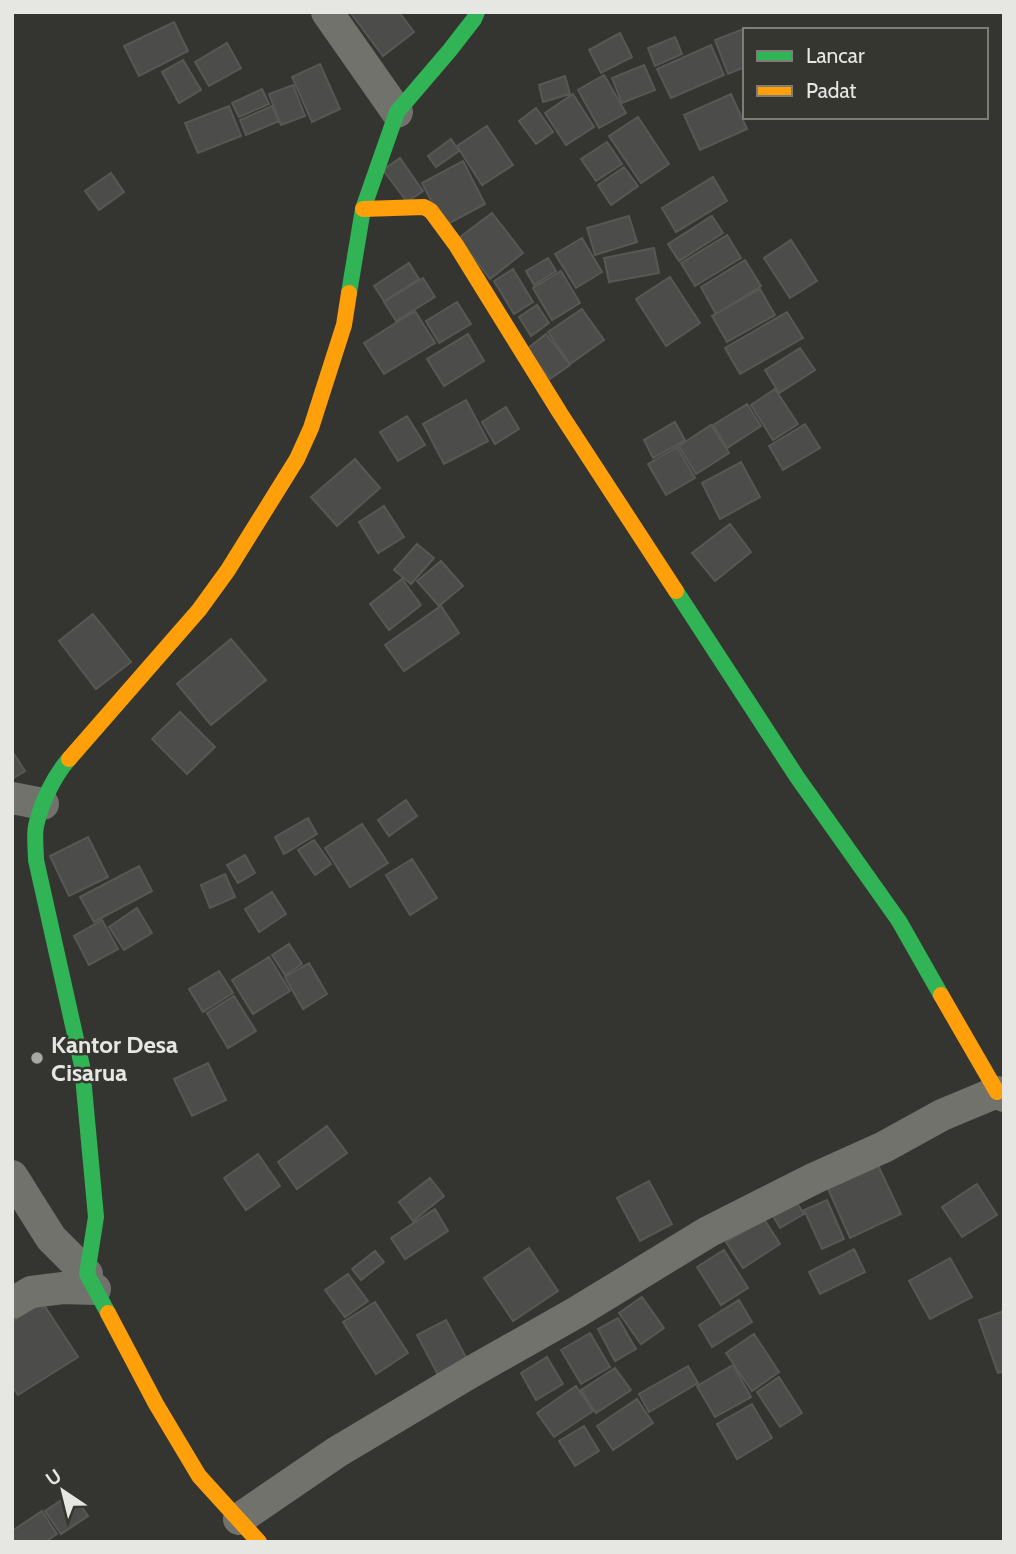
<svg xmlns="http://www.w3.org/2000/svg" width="1016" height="1554" viewBox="0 0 1016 1554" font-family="Cabin,sans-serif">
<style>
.building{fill:#4c4c4a;stroke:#575854;stroke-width:2}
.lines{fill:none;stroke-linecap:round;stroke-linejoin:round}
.street{stroke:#71726c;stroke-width:32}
.fast{stroke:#30b455;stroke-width:16}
.slow{stroke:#ff9f0a;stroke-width:16}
.poi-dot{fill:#a8a9a5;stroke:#353630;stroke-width:2.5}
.labels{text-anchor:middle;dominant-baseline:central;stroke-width:5;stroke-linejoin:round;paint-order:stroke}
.poi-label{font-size:24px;font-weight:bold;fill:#e6e7e3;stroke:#353630;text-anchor:start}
</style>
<rect width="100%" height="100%" fill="#343531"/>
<path class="building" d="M350 12H399L414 32 383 56Z
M174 22 188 51 139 76 124 46Z
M746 28 745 67 728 74 715 40Z
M620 33 632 57 601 73 589 50Z
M675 37 682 54 655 66 648 48Z
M227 43 241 68 209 86 195 62Z
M711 45 724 75 671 98 657 69Z
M183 60 201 90 179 103 162 72Z
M320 64 340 109 312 122 292 77Z
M644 65 655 90 622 103 612 78Z
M604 75 626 113 599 128 578 90Z
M565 76 570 94 543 102 539 85Z
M293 85 305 116 281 125 269 94Z
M262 89 269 104 239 117 232 103Z
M573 94 594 127 566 145 545 113Z
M731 94 747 129 700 150 684 115Z
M229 106 241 136 198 153 185 123Z
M272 106 279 121 246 135 240 120Z
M536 108 553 132 536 144 519 121Z
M638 117 669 164 641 183 609 136Z
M487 126 513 165 482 185 457 146Z
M451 139 459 151 436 167 428 156Z
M607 142 622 164 596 181 581 159Z
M400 158 423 191 407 202 383 170Z
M463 161 485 204 444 226 422 183Z
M624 167 638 186 611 205 598 185Z
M111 173 124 192 99 210 85 191Z
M713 177 727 201 676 232 662 208Z
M492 213 523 253 490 279 459 238Z
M629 216 637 242 595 255 587 228Z
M712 216 723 233 679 261 668 244Z
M727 235 741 258 695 286 681 263Z
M582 238 602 272 576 288 555 254Z
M791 240 817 281 790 298 764 258Z
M654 248 659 273 609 282 604 258Z
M548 258 556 271 534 285 526 271Z
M745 260 761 286 716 314 701 287Z
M409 263 419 279 384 301 374 286Z
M513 269 533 302 514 314 494 281Z
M561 271 580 303 552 320 533 288Z
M670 277 700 323 666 346 636 299Z
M423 278 435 297 396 321 384 302Z
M760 289 775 315 727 342 712 316Z
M457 302 471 324 439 343 426 321Z
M537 305 549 323 531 336 519 317Z
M582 309 604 340 570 364 548 332Z
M415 311 435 343 384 374 364 343Z
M787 312 803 338 740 374 725 348Z
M468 334 484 361 444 386 427 359Z
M546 334 570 365 550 379 527 349Z
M800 348 815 370 779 393 765 370Z
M775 389 798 424 773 440 751 405Z
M466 400 488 441 444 464 423 424Z
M747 404 761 426 727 448 713 425Z
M506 407 519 429 495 444 482 422Z
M407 416 425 445 398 461 380 432Z
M675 422 685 440 653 458 644 440Z
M805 424 820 448 783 470 769 446Z
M711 425 729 453 696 474 679 446Z
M677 447 695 478 666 495 648 464Z
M355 459 380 488 337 526 311 497Z
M741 462 760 497 720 519 702 483Z
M384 506 404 537 378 553 359 522Z
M730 524 751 552 715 581 692 553Z
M417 544 434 558 411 584 394 570Z
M441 561 463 586 439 606 417 581Z
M402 579 421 605 389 630 370 604Z
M441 606 459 633 404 671 385 645Z
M93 614 131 662 96 689 59 641Z
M231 639 266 680 211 725 177 684Z
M180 712 215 747 187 774 152 739Z
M12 751 25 771 12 779Z
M406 800 417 816 389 836 378 820Z
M308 818 317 834 284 854 275 837Z
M362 824 388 863 350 887 325 848Z
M88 837 108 877 69 896 50 856Z
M314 840 331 864 315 875 298 850Z
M245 855 255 873 238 883 227 865Z
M412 859 437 898 410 915 386 875Z
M139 866 152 891 94 922 80 897Z
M225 874 235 897 210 908 201 885Z
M272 892 286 914 259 932 245 909Z
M137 908 152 933 124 950 109 927Z
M102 920 118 949 89 965 74 936Z
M289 944 302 964 285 975 272 955Z
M269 957 290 991 253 1014 232 980Z
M309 963 327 994 303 1009 285 977Z
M219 971 233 993 203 1012 189 989Z
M234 996 256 1031 228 1048 207 1013Z
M208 1063 226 1100 192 1116 174 1079Z
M327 1126 347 1153 297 1189 278 1162Z
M258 1154 280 1186 246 1210 224 1178Z
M875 1159 901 1214 850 1238 825 1182Z
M430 1178 444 1196 413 1221 399 1202Z
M649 1181 672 1224 640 1241 617 1198Z
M977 1184 997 1215 962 1237 942 1207Z
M793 1197 804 1214 780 1228 770 1211Z
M827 1200 844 1239 822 1249 804 1210Z
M435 1209 448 1231 405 1259 391 1238Z
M764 1219 780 1244 743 1268 726 1242Z
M529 1248 558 1291 513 1321 484 1278Z
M854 1249 865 1272 820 1294 809 1272Z
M724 1250 748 1288 721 1305 697 1267Z
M375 1251 384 1262 361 1280 352 1269Z
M950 1258 972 1297 930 1319 909 1281Z
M348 1274 368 1301 345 1317 325 1290Z
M642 1297 664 1328 641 1344 619 1313Z
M739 1300 752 1322 712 1347 699 1325Z
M42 1302 78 1357 18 1395 12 1386V1322Z
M375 1302 408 1353 376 1374 343 1322Z
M1004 1311V1371L998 1373 979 1320Z
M618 1318 636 1349 615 1361 598 1329Z
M446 1320 467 1359 438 1375 417 1335Z
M590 1333 610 1367 581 1384 561 1350Z
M754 1334 779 1372 752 1391 726 1353Z
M547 1357 563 1384 536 1400 521 1373Z
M733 1365 751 1397 715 1417 697 1386Z
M688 1366 698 1383 649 1412 639 1394Z
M615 1368 631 1390 596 1413 581 1390Z
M779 1377 802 1413 780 1427 757 1392Z
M576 1386 593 1411 554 1437 537 1413Z
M637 1399 653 1423 613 1450 597 1426Z
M752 1404 772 1438 737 1459 717 1424Z
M584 1426 599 1451 575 1466 559 1441Z
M72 1493 88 1516 61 1534 45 1511Z
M42 1511 57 1534 45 1542H12V1531Z"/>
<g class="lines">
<path class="street" d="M327 12 397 112
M12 798 43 804
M12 1176 51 1238 87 1274
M12 1303 31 1292 63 1288 95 1289
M239 1519 337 1452 471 1372 577 1312 708 1232 815 1178 884 1147 942 1115 997 1092 1004 1096"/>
<path class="fast" d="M349 293 363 209 397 112 450 50 474 19 477 12
M676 591 797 777 899 921 941 995
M69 759C54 776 41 803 36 826 34 836 36 849 36 860L82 1066 96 1217 87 1274 108 1313"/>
<path class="slow" d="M363 209 424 207 431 211 456 245 560 413 676 591
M69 759 199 610 228 570 297 459 311 428 344 325 349 293
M941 995 997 1092
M108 1313 156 1404 199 1476 259 1542"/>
</g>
<circle class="poi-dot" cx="37" cy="1058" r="7"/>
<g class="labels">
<g class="poi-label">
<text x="51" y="1044">Kantor Desa<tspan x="51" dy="28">Cisarua</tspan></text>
</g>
</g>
<rect width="1016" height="1554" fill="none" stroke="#e6e7e3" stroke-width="28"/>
<rect x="743" y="28" width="245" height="91" fill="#353630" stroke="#7c7d78" stroke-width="2"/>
<rect x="757" y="51" width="35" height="10" fill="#30b455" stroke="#7c7d78" stroke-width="2"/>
<text x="806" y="63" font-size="21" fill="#e6e7e3">Lancar</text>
<rect x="757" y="86" width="35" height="10" fill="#ff9f0a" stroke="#7c7d78" stroke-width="2"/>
<text x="806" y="98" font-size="21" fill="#e6e7e3">Padat</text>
<g transform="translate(63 1491) rotate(325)" stroke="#353630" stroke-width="5" paint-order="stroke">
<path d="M0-5L12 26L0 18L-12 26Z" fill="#e6e7e3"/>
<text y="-10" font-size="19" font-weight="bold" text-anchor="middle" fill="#e6e7e3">U</text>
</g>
</svg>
